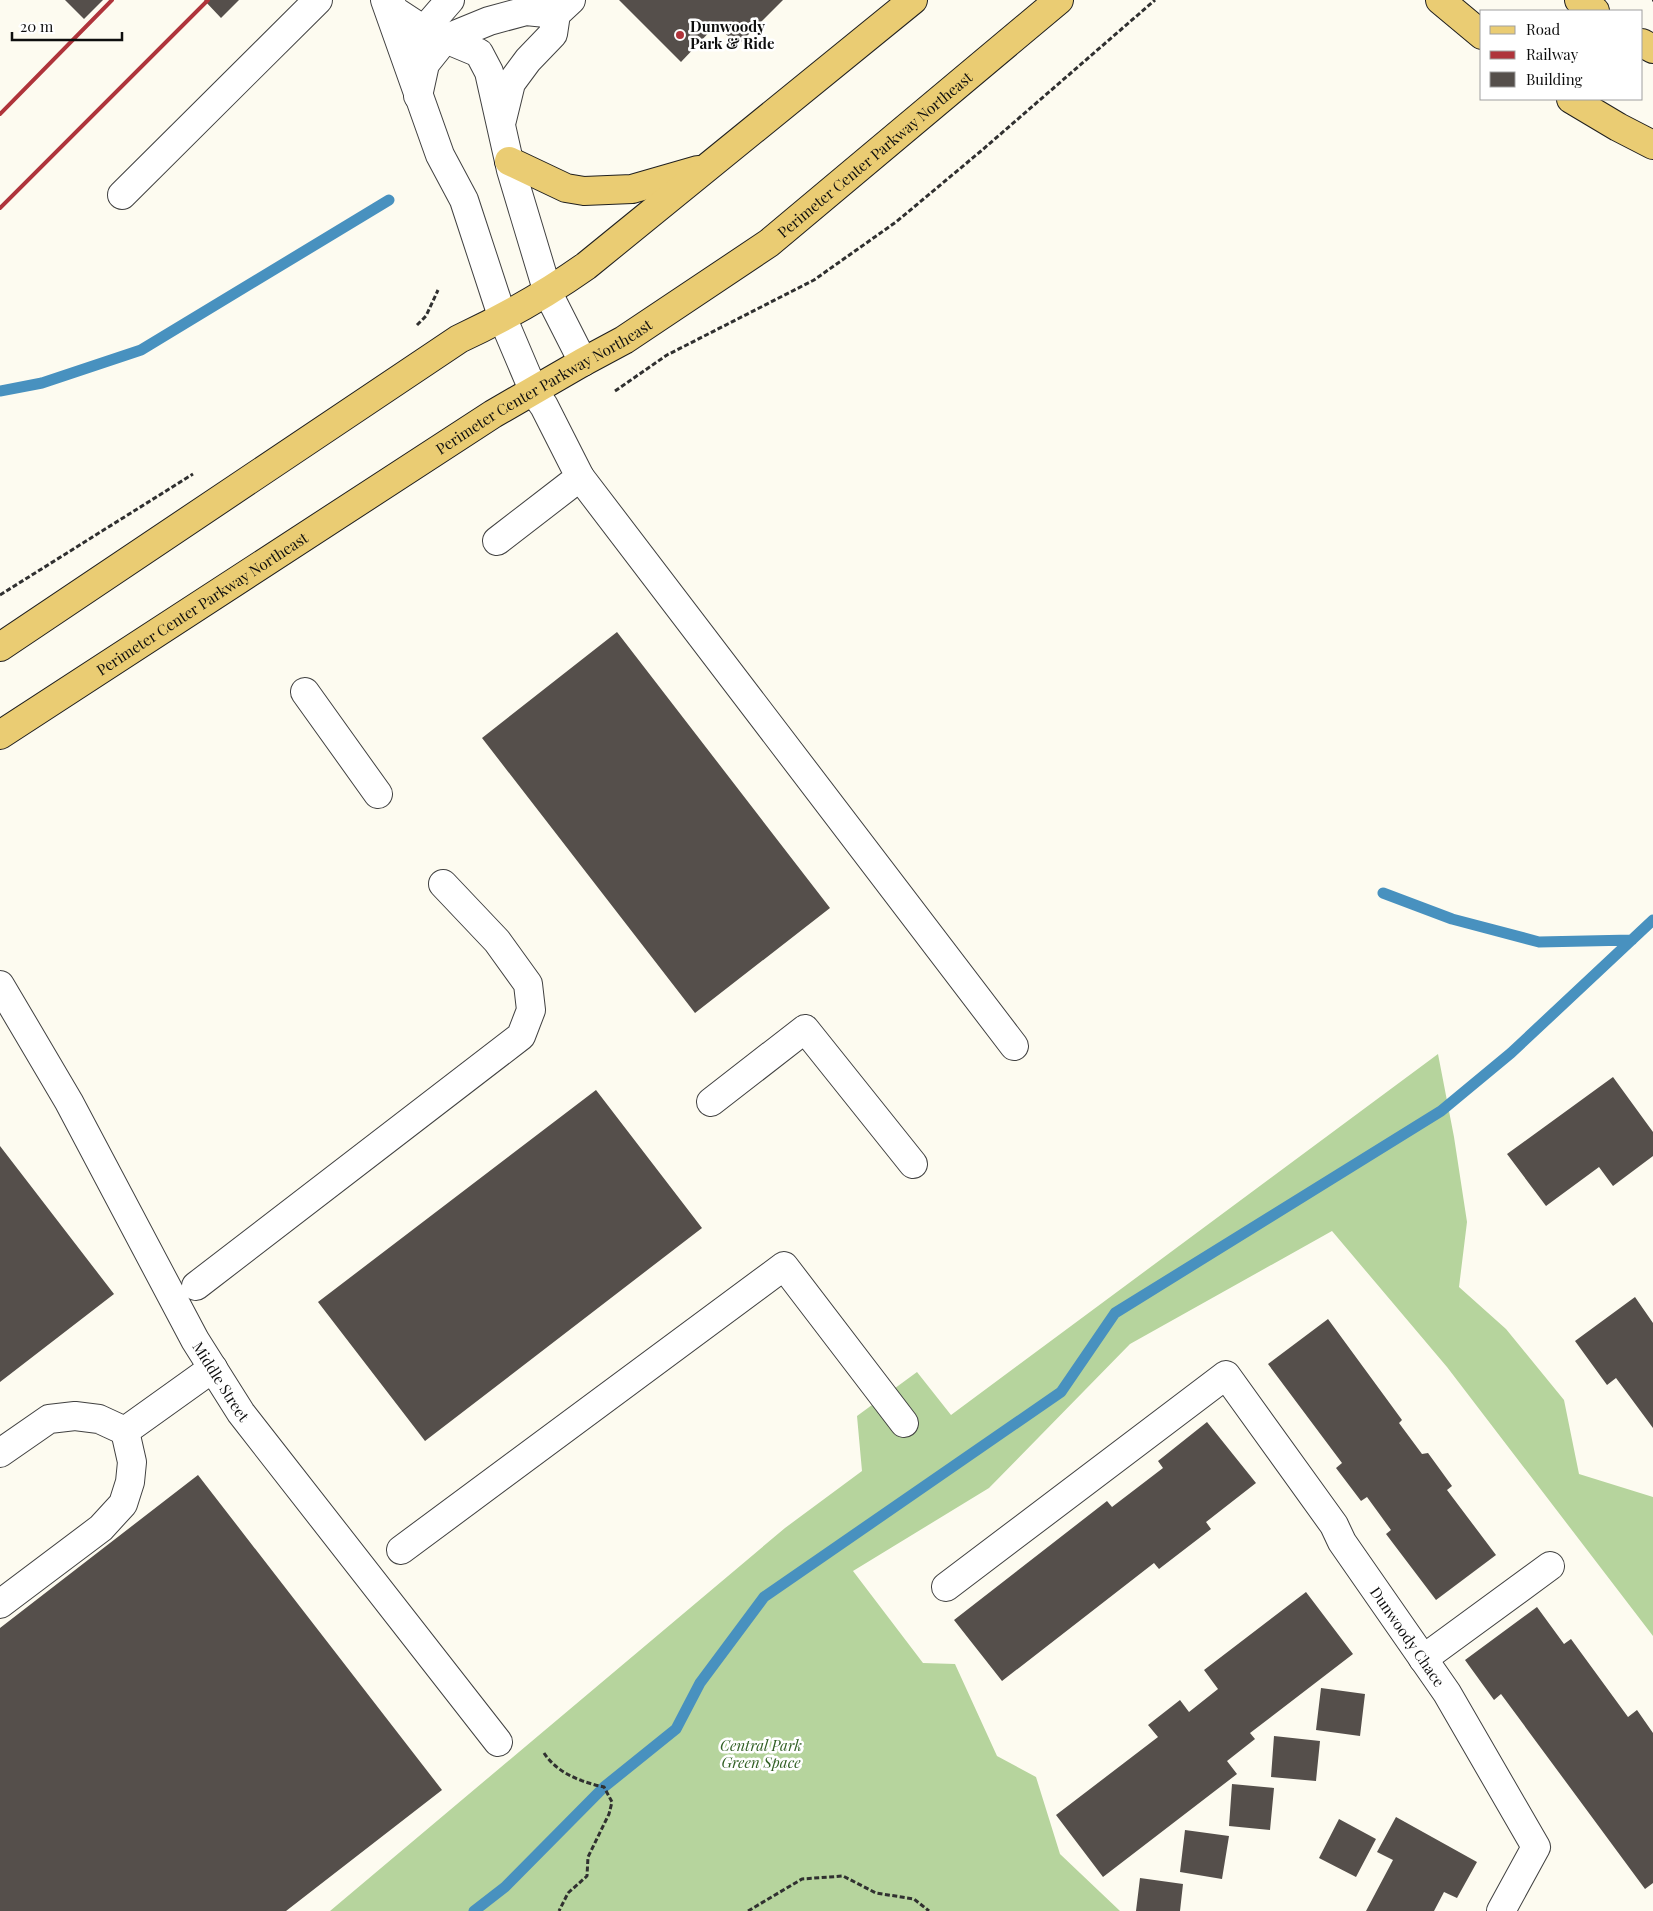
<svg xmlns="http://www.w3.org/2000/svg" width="1653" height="1911" viewBox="0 0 1653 1911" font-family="'Playfair Display',serif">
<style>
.forest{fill:#b6d49d}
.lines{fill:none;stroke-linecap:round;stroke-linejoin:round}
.stream{stroke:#4891bf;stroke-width:11}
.building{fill:#554f4b}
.minor-casing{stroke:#414141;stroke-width:30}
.major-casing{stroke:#1f1f1f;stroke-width:30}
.path{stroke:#303030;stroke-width:3;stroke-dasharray:5 2.5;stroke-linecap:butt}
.minor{stroke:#fff;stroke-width:28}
.major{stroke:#eacc73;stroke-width:28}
.rail{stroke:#af343b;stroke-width:4}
.poi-dot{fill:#af343b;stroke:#fff;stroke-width:2}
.labels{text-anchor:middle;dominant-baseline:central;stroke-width:5;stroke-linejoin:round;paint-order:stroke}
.poi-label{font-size:15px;font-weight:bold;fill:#0e0e0e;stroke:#fff;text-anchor:start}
.street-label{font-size:15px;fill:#0e0e0e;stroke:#fff}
.park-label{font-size:15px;font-style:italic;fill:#315f24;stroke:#fff}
</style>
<rect width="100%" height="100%" fill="#fdfbf0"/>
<path class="forest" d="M1438 1054 1454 1137 1467 1222 1459 1287 1506 1329 1564 1400 1579 1474 1653 1497V1636L1447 1367 1332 1231 1130 1344 989 1488 853 1571 923 1663 955 1664 997 1756 1036 1777 1060 1854 1120 1911H330L785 1528 862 1471 857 1416 917 1372 951 1415Z"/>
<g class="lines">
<path class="stream" d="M0 391 42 383 141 350 389 200
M1383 893 1452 919 1539 942 1632 940
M474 1911 505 1887 604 1787 676 1729 700 1683 764 1597 1061 1392 1115 1313 1441 1111 1511 1053 1653 920"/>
</g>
<path class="building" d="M65 0H103L84 19Z
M204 0H239L221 18Z
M619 0H783L738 45 716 25 681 62Z
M617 632 830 908 695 1013 482 738Z
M1613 1077 1653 1132V1156L1613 1186 1599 1167 1546 1206 1507 1154Z
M596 1090 702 1228 425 1441 318 1302Z
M0 1146 114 1294 0 1382Z
M1635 1297 1653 1323V1428L1616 1378 1607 1385 1575 1341Z
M1328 1319 1402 1420 1399 1423 1422 1454 1428 1453 1452 1486 1447 1490 1496 1555 1436 1600 1386 1534 1391 1530 1367 1497 1361 1501 1336 1468 1342 1463 1268 1364Z
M1207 1422 1256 1483 1206 1522 1211 1529 1159 1569 1154 1563 1002 1681 954 1620 1107 1501 1112 1507 1163 1468 1158 1461Z
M198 1475 442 1790 286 1911H0V1628Z
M1306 1592 1353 1654 1250 1733 1255 1739 1227 1761 1237 1774 1103 1877 1056 1815 1158 1737 1148 1725 1180 1700 1189 1712 1218 1689 1204 1670Z
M1537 1607 1564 1644 1571 1639 1628 1717 1637 1710 1653 1733V1883L1645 1889 1501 1694 1494 1700 1465 1660Z
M1321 1688 1365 1694 1360 1736 1316 1730Z
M1274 1736 1320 1741 1316 1781 1271 1777Z
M1232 1784 1274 1788 1270 1830 1229 1826Z
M1396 1817 1477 1862 1457 1898 1444 1892 1434 1911H1366L1393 1860 1377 1852Z
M1339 1819 1376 1839 1356 1877 1319 1858Z
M1185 1830 1229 1836 1222 1879 1180 1872Z
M1140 1878 1183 1884 1180 1911H1136Z"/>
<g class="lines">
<g class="minor-casing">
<g id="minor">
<path d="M385 0 440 155 464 200 503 319 534 392 544 406 580 477 497 541"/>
<path d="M389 0 395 11 424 30 479 53 489 72 511 170 548 293 583 362"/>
<path d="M416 44 424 30 450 0"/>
<path d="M418 96 425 64 445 39 489 21 526 11 556 14"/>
<path d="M502 120 511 83 528 60 553 34 556 14 571 0"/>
<path d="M122 195 318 0"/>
<path d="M580 477 1014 1046"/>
<path d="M305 692 378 794"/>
<path id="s1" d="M0 985 69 1102 195 1340 241 1413 498 1742"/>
<path d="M711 1102 805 1029 913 1164"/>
<path d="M196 1286 521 1036 531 1010 528 984 497 941 443 884"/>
<path d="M125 1431 213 1368"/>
<path d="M0 1453 49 1419 75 1416 99 1419 125 1431"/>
<path d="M401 1550 784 1266 904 1423"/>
<path id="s2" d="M946 1587 1226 1375 1334 1525 1342 1542 1447 1693 1536 1847 1501 1911"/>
<path d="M0 1604 101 1528 123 1504 130 1482 132 1462 125 1431"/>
<path d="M1423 1659 1550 1566"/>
</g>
</g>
<g class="major-casing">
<g id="major">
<path d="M1440 0 1482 35"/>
<path d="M1579 0 1595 11"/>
<path d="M1642 43 1653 49"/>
<path d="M1571 99 1618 127 1653 145"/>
<path d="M509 161 566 188 584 191 632 189 698 170"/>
<path d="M0 647 459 339C504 318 545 295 586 266L913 0"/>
<path id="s3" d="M0 735 493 414 583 362 624 340 769 243 1059 0"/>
</g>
</g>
<path class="path" d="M1652 0H1653
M417 325 426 316 438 290
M615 391 667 355 814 280 896 222 981 151 1155 0
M0 595 193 474
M544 1753C557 1773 581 1782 604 1787L612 1802 609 1814 588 1857 587 1876 568 1893 559 1911
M748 1911 802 1879 843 1876 876 1893 914 1899 929 1911"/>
<use href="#minor" class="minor"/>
<use href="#major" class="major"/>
<path class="rail" d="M0 114 112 0
M0 208 208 0"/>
</g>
<circle class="poi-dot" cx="680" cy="35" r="5"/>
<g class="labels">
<g class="poi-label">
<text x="690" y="26">Dunwoody<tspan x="690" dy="17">Park &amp; Ride</tspan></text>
</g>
<g class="street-label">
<text stroke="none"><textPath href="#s3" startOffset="1051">Perimeter Center Parkway Northeast</textPath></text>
<text stroke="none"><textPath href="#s3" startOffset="646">Perimeter Center Parkway Northeast</textPath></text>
<text stroke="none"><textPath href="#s3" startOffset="241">Perimeter Center Parkway Northeast</textPath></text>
<text stroke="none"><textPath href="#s1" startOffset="454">Middle Street</textPath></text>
<text stroke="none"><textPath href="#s2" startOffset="670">Dunwoody Chace</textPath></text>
</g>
<g class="park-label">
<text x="761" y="1745">Central Park<tspan x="761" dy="17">Green Space</tspan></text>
</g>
</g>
<rect x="1480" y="10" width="162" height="90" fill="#ffffff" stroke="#9f9f9f"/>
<rect x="1490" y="26" width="25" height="8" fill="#eacc73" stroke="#9f9f9f"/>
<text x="1526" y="35" font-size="15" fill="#0e0e0e">Road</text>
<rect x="1490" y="51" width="25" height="8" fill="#af343b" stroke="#9f9f9f"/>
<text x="1526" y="60" font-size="15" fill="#0e0e0e">Railway</text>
<rect x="1490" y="72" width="25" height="15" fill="#554f4b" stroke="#9f9f9f"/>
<text x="1526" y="85" font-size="15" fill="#0e0e0e">Building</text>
<path d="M12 32v8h110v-8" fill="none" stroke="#0e0e0e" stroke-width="2.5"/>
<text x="20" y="32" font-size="15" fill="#0e0e0e" stroke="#ffffff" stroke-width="4" paint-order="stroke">20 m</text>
</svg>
